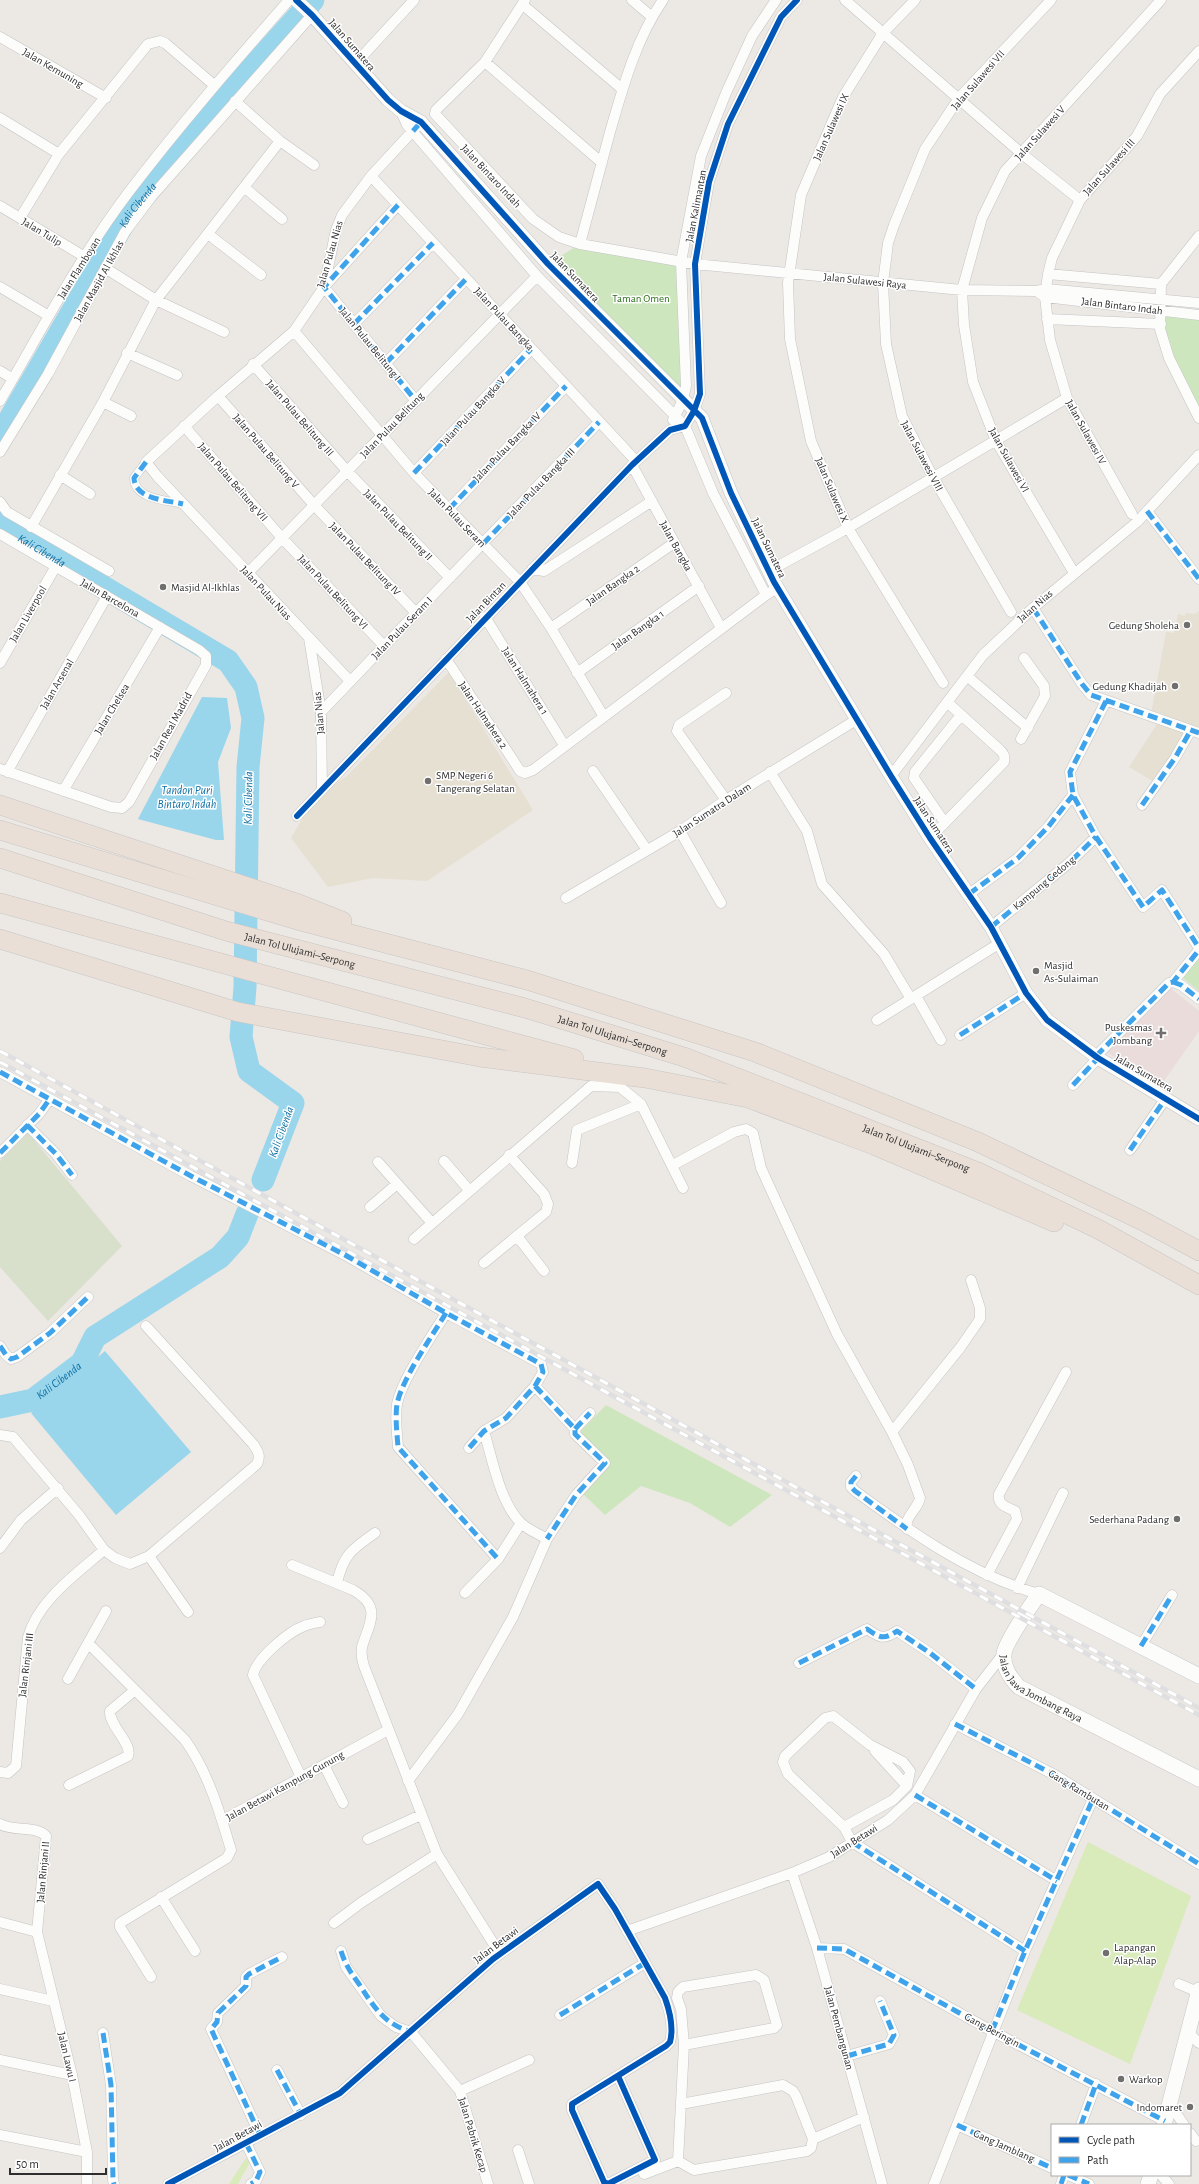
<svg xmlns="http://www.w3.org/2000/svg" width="1199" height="2184" viewBox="0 0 1199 2184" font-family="'Alegreya Sans',sans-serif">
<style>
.education{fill:#e6e0d3}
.medical{fill:#e9dcdb}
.green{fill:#cee6be}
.cemetery{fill:#d8e0cc}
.pitch{fill:#d9eabb}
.water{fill:#99d6ec}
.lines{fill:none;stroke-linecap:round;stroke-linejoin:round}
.river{stroke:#99d6ec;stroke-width:23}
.pedestrian-casing{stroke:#c5c4c5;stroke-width:9}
.minor-casing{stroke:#c5c4c5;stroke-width:11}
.tertiary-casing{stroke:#c5c4c5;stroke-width:14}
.secondary-casing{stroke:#c5c4c5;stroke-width:16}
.motorway-casing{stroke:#c6c5c4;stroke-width:20}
.pedestrian{stroke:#fcfcfb;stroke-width:8}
.minor{stroke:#fcfcfb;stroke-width:10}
.tertiary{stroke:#fcfcfb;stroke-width:13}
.secondary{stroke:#fcfcfb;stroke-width:15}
.motorway{stroke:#eadfd6;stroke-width:19}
.rail-casing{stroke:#dfdfe1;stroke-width:4.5}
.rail{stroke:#fff;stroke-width:3;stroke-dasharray:9;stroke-linecap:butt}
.quiet{stroke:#3ea3eb;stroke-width:5;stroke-dasharray:10 5;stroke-linecap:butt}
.cycleway-casing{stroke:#fff;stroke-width:8}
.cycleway{stroke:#0057b8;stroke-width:6}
.poi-dot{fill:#706f6e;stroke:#fff;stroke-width:1.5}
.labels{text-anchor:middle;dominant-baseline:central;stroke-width:3;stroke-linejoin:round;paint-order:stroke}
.street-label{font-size:11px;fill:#2e2e2e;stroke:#fff}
.park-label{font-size:11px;fill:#2c6e1b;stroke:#fff}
.poi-label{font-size:11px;fill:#2e2e2e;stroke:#fff;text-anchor:start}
.water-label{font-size:12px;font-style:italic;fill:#0d6fa3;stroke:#fff}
</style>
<rect width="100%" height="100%" fill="#ece8e4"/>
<path class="education" d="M1199 611V729L1154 782 1129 767 1161 718 1151 714 1166 632 1174 633 1178 614 1185 616 1186 613 1194 614Z
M449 672 533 810 427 881 373 878 328 887 291 838 315 797 347 776Z"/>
<path class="medical" d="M1170 988 1199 1011V1031L1161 1085 1106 1052Z"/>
<path class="green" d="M580 244 681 262 683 400 548 264Z
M1161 311 1199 315V418L1169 358Z
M1199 958V991L1183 978Z
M606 1405 772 1495 730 1527 690 1503 641 1486 605 1515 582 1493 609 1462 580 1432Z"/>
<path class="cemetery" d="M28 1133 122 1246 48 1321 0 1267V1161Z"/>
<path class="pitch" d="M1088 1842 1191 1896 1130 2064 1017 2010Z
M246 2158 250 2162 238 2184H229Z"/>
<path class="water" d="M202 697 227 698 231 728 218 762 224 840H216L138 819Z
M105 1351 191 1452 116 1515 31 1413Z"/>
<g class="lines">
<g class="river">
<path id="s1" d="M0 436 129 214 243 78 313 0"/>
<path id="s2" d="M0 522 7 530 228 661 246 687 253 718 248 767 245 987 241 1037 249 1071 293 1103 263 1180"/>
<path id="s3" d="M0 1407 33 1400 82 1363 95 1337 220 1257 238 1237 247 1214"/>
</g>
<g class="pedestrian-casing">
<path id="pedestrian" d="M146 462 134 478C135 500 167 500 183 504"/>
</g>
<g class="minor-casing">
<path id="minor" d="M525 0 485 62 436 110 435 114 533 219 559 237 580 244 695 264 962 290 1036 291 1046 289 1199 303
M632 0 652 17
M845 0 1021 153 1080 200
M915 0 883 33 843 97 801 195 788 283 790 339 811 441 848 528 943 683
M523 5 622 89
M0 37 106 98
M485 62 601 162
M355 64 414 0
M235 101 280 141 314 165
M401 111 407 125 537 276 685 426 713 493 766 595 777 588
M0 118 59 154
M371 176 636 461
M244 187 282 219
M398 205 324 287 416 401
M0 206 85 257
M20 218 59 154 148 44 160 41 165 43 214 85
M208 234 261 275
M1199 236 1161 284 1160 329 1169 358 1199 418
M580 244C590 207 600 170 610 132 623 87 636 39 663 0
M105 268 156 300 224 332
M1048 274 1161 284
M0 287 49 316
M1039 293 1045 297 1199 315
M1047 319 1161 324
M354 324 433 243
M294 331 414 473 520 582 551 628 604 717
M127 353 177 375
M386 363 466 279
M253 364 347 471 450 578
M0 371 13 379
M218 396 314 505 416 613
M0 401C41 331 79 258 128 193 179 126 234 63 289 0
M103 402 131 416
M673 420 683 400 686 386 681 262 701 156 726 93 752 36 776 0
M184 426 282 538 384 646
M0 452 48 374 125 232 152 196 312 15
M632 465 721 628
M414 473 531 349
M60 475 90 494
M0 502 7 512 109 571
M449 509 566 386
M1147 511 1199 579
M1132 514 1067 398 1050 340 1045 297 1048 274 1052 258 1080 200 1137 136 1160 94 1199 51
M31 527 103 402 156 300 280 141
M0 534 199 650 206 656V665L129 802 122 808 111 807 0 769
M532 569 544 571 652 501
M769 571 848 528 1067 398
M248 573 537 276
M1074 573 996 441 973 382 964 325 962 290 982 218 1005 171 1161 0
M1033 608 1082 684 1091 695 1199 733
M1011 612 933 477 902 416 886 344 883 283 888 243 894 225 925 149 959 98 1051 0
M485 617 564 745
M551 628 674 543
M309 638 321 712 322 790
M446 659 513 760 520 771 525 773 533 770 766 595
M0 663 56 566
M577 673 699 586
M967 676 1028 728
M350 681 157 476 146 462 218 396 294 331 324 287 336 230 342 215 371 176 421 122
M1106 701 1070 772 1073 795 1096 837 1143 907 1162 890 1199 948
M321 712 599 422
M1021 739 1045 696 1044 686 1024 658
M593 771 647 850
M7 772 107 596
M770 772 807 831 822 884 884 954 911 999
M891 776 983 655 1033 608 1137 522 1199 455
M63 791 160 627
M726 800 677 731 679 725 726 693
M1142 805 1175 758 1191 730
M297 816 632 465 670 430 685 426 694 411 700 394 695 264 709 182 728 124 781 17 797 0
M945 823 914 778 915 772 961 715
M680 831 721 903
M930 838 1004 762C1005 756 1004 754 1000 750L947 702
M969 894 1018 858 1048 827 1073 795
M566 898 680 831 726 800 856 720
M991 927 1069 863 1096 837
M1173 982 1181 985 1199 999
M916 996 941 1040
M877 1020 1000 943
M960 1035 1026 993
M1096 1056 1169 983 1173 982 1199 950
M0 1072 191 1176 345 1255 446 1313 541 1364 543 1372 535 1386 506 1418 484 1431 469 1448
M1073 1085 1098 1058
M27 1125 56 1154 72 1175
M1130 1150 1166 1098
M0 1153 39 1114 49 1100
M444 1161 469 1190
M378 1162 432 1223
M572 1163 577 1130 641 1104
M673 1165 734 1132 746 1129 753 1133 761 1168 837 1334 892 1432 908 1465 920 1498C918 1509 904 1517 907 1529
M370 1207 397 1184
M517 1236 544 1271
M414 1239 591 1086 620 1087 641 1104 683 1188
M484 1263 546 1212 548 1204 544 1194 509 1155
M446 1313C432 1336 402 1379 397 1404 395 1418 397 1433 398 1447L498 1559
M0 1346 6 1355 11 1359 17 1357 50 1333 88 1297
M575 1429 590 1413
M484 1431C492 1458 500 1503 521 1523 528 1530 539 1534 547 1539
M892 1432 960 1348 980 1319V1308L971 1280
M0 1435 13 1437 79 1515 104 1550 115 1558 130 1564 149 1556 257 1464C261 1456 258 1451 253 1444L146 1326
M856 1476 851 1482V1487L855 1491C911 1532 971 1575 1039 1594
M0 1548 21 1520 58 1488
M149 1556 188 1612
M292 1565 353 1590C383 1607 369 1623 362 1647 361 1654 362 1660 364 1666L437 1854 500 1954
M987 1575 1017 1519 1015 1511C1007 1507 997 1505 999 1494L1066 1372
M337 1583C343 1555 352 1549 375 1533
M1017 1588 1063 1493
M465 1593 498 1559 521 1523
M88 1643 185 1740C208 1772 220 1813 231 1850L227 1858 222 1861 120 1923V1927L151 1977
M1141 1646 1172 1595
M799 1663 867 1629C880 1638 884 1640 897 1631L930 1653 976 1689
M68 1679 106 1611
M955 1724 1055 1775 1199 1864
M324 1765 343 1803
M0 1772 8 1773 16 1766 28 1637C38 1601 76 1574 104 1550
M301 1777 253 1675C256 1659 288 1632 304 1626 309 1624 315 1623 320 1622
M408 1781 458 1714 513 1617 547 1539 576 1495 605 1463 575 1434V1429L535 1386
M69 1785 128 1756C133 1744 109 1726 110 1711L135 1690
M907 1786 910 1771 903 1762 870 1745 833 1716 825 1718 785 1756 783 1762 788 1774 844 1827 852 1842 1025 1951
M915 1795 1057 1881
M223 1820 388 1730
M0 1824C13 1832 36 1825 46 1836L37 1932 72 2075 87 2152V2184
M844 1827 893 1800 907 1786 875 1751
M368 1839 421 1815
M792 1873 817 1948 882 2184
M161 1897 195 1951
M0 1922 37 1932
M334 1923 362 1902 437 1854
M627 1931 792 1873 829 1857 888 1820 915 1795 976 1689 1004 1653
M817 1948 844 1949 992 2031 1165 2121
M341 1951 346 1967 381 2016 396 2027 411 2032 460 2091 488 2184
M1179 1984 1198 1992
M0 1989 53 2001
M560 2015 645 1963
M1188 2032 1199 2043
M103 2033 111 2085 113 2180 114 2184
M847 2056 889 2044 894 2035 880 2001
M0 2060 72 2075
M277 2070 301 2115
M460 2091 529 2060
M681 2104 783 2085 793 2091 796 2096 813 2139
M1170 2104 1184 2125
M957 2125 1052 2168
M1081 2125 1096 2084
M1190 2133 1196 2141
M0 2135 87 2152
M260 2135 211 2029 217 2022 218 2013 246 1986V1977L249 1974 282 1957
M246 2143 260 2172 256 2181 251 2184
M518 2150 529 2184
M678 2161 684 2045 681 2009 677 1998 678 1992 683 1987 756 1975 764 1980 777 2025 774 2028 684 2045
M678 2161 694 2170 807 2151 811 2148 813 2139 864 2117
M644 2174 678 2161
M1068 2175 1089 2184
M1161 2175 1169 2184
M168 2184 340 2093 493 1959 598 1884 615 1909 665 1998C670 2012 674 2027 670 2042L666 2046 572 2104V2110L604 2182 608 2184 655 2160 618 2076
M934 2184 1025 1951 1093 1799
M1061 2184 1064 2175"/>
</g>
<g class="tertiary-casing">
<path id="tertiary" d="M296 0 312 15 388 100 401 111 421 122 548 264 702 418 731 493 774 582 891 776 930 838 991 927 1026 993 1047 1020 1098 1058 1199 1119"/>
</g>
<g class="secondary-casing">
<g id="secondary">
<path id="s4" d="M1199 1676 1039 1594C1031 1605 1005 1643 1004 1654 1003 1668 1010 1678 1019 1687L1199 1779"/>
<path d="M1164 2125 1199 1990"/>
<path d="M1148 2184 1151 2175"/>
</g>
</g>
<g class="motorway-casing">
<g id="motorway">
<path d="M0 805 299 904 342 921"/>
<path d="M0 830 297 920 527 980 755 1052 978 1142 1143 1221 1199 1251"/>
<path id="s5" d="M0 858 226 931 525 1008 684 1057 978 1172 1098 1229 1199 1285"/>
<path d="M0 903 574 1059"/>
<path d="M0 939 238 1012 480 1057 645 1078 748 1098 874 1145 1054 1222"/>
</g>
</g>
<use href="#pedestrian" class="pedestrian"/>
<use href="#minor" class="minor"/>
<use href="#tertiary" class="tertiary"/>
<use href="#secondary" class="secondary"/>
<use href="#motorway" class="motorway"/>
<g class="rail-casing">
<path id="rail" d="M0 1051 1199 1708
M0 1062 1199 1715"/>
</g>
<use href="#rail" class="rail"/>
<path class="quiet" d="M413 131 421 122
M398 205 324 287 416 401
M354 324 433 243
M386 363 466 279
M146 462 134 478C135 500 167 500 183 504
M414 473 531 349
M449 509 566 386
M1147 511 1199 579
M483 544 599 422
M1033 608 1082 684 1091 695 1199 733
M1106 701 1070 772 1073 795 1096 837 1143 907 1162 890 1199 948
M1142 805 1175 758 1191 730
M969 894 1018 858 1048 827 1073 795
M991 927 1069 863 1096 837
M1173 982 1181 985 1199 999
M960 1035 1026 993
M1096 1056 1169 983 1173 982 1199 950
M0 1072 191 1176 345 1255 446 1313 541 1364 543 1372 535 1386 506 1418 484 1431 469 1448
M1073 1085 1098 1058
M27 1125 56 1154 72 1175
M1130 1150 1166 1098
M0 1153 39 1114 49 1100
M446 1313C432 1336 402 1379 397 1404 395 1418 397 1433 398 1447L498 1559
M0 1346 6 1355 11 1359 17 1357 50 1333 88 1297
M535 1386 575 1429V1434L605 1463 576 1495 547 1539
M575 1429 590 1413
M856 1476 851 1482V1487L855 1491 907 1529
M1141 1646 1172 1595
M799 1663 867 1629C880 1638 884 1640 897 1631L930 1653 976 1689
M955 1724 1055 1775 1199 1864
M915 1795 1057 1881
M852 1842 1025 1951
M817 1948 844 1949 992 2031 1165 2121
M341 1951C345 1964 351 1973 359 1984 374 2007 383 2023 411 2032
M560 2015 645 1963
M992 2031 1025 1951 1093 1799
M103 2033 111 2085 113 2180 114 2184
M847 2056 889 2044 894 2035 880 2001
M277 2070 301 2115
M957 2125 1052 2168
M1081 2125 1096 2084
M260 2135 211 2029 217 2022 218 2013 246 1986V1977L249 1974 282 1957
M246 2143 260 2172 256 2181 251 2184
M1068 2175 1089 2184
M1061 2184 1064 2175"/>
<g class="cycleway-casing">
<path id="cycleway" d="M296 0 312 15 388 100 401 111 421 122 548 264 702 418 731 493 774 582 891 776 930 838 991 927 1026 993 1047 1020 1098 1058 1199 1119
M297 816 632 465 670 430 685 426 694 411 700 394 695 264 709 182 728 124 781 17 797 0
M168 2184 340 2093 493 1959 598 1884 615 1909 665 1998C670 2012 674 2027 670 2042L666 2046 572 2104V2110L604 2182 608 2184 655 2160 618 2076"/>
</g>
<use href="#cycleway" class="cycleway"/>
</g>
<g class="poi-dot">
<circle cx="163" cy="587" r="4"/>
<circle cx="1187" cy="625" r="4"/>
<circle cx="1175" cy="686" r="4"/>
<circle cx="428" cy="781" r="4"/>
<circle cx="1036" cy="971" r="4"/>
<path d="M1159 1027h4v4h4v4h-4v4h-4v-4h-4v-4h4z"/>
<circle cx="1177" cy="1519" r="4"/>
<circle cx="1106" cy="1953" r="4"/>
<circle cx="1121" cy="2079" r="4"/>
<circle cx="1190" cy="2107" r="4"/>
</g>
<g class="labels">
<g class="street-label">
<text transform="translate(352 45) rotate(49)">Jalan Sumatera</text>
<text transform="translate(53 68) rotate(30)">Jalan Kemuning</text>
<text transform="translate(978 80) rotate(-49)">Jalan Sulawesi VII</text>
<text transform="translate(831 127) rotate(-66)">Jalan Sulawesi IX</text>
<text transform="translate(1040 133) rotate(-48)">Jalan Sulawesi V</text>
<text transform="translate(1109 167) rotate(-48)">Jalan Sulawesi III</text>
<text transform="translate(491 176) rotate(47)">Jalan Bintaro Indah</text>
<text transform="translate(696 206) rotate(-79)">Jalan Kalimantan</text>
<text transform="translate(42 232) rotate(31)">Jalan Tulip</text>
<text transform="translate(330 254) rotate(-74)">Jalan Pulau Nias</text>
<text transform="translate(79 268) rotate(-58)">Jalan Flamboyan</text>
<text transform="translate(575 277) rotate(46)">Jalan Sumatera</text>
<text transform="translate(99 281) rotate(-61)">Jalan Masjid Al Ikhlas</text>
<text transform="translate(865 281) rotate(6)">Jalan Sulawesi Raya</text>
<text transform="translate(1122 306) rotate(7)">Jalan Bintaro Indah</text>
<text transform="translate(504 319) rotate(47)">Jalan Pulau Bangka</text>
<text transform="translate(370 344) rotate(51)">Jalan Pulau Belitung I</text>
<text transform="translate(473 411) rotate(-47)">Jalan Pulau Bangka V</text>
<text transform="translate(300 418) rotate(49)">Jalan Pulau Belitung III</text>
<text transform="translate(392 425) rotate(-46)">Jalan Pulau Belitung</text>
<text transform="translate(1086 432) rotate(61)">Jalan Sulawesi IV</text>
<text transform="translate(507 447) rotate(-46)">Jalan Pulau Bangka IV</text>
<text transform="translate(266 451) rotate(49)">Jalan Pulau Belitung V</text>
<text transform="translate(922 456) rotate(62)">Jalan Sulawesi VIII</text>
<text transform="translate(1009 460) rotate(61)">Jalan Sulawesi VI</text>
<text transform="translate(233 482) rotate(49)">Jalan Pulau Belitung VII</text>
<text transform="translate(541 483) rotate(-46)">Jalan Pulau Bangka III</text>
<text transform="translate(832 490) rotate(67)">Jalan Sulawesi X</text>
<text transform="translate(457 518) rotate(46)">Jalan Pulau Seram</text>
<text transform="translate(398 525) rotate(46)">Jalan Pulau Belitung II</text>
<text transform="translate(676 546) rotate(61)">Jalan Bangka</text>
<text transform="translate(769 548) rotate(64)">Jalan Sumatera</text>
<text transform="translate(365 559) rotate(46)">Jalan Pulau Belitung IV</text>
<text transform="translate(613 585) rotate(-35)">Jalan Bangka 2</text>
<text transform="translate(333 592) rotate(47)">Jalan Pulau Belitung VI</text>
<text transform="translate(266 593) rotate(47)">Jalan Pulau Nias</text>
<text transform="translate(110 598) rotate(30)">Jalan Barcelona</text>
<text transform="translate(486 602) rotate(-46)">Jalan Bintan</text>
<text transform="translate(1035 606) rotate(-41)">Jalan Nias</text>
<text transform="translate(28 614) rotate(-60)">Jalan Liverpool</text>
<text transform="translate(402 628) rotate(-46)">Jalan Pulau Seram I</text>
<text transform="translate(638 630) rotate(-35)">Jalan Bangka 1</text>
<text transform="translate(525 681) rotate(58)">Jalan Halmahera 1</text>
<text transform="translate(57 684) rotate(-60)">Jalan Arsenal</text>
<text transform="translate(112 709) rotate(-59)">Jalan Chelsea</text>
<text transform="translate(319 713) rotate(-95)">Jalan Nias</text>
<text transform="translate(483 715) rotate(56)">Jalan Halmahera 2</text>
<text transform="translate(171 726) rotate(-61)">Jalan Real Madrid</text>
<text transform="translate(712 810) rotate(-33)">Jalan Sumatra Dalam</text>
<text transform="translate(934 825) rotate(57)">Jalan Sumatera</text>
<text transform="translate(1044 883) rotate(-40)">Kampung Gedong</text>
<text stroke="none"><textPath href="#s5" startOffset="314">Jalan Tol Ulujami–Serpong</textPath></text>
<text stroke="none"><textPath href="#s5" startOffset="638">Jalan Tol Ulujami–Serpong</textPath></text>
<text transform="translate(1144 1073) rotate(30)">Jalan Sumatera</text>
<text stroke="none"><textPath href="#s5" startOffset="962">Jalan Tol Ulujami–Serpong</textPath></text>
<text transform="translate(26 1665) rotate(-83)">Jalan Rinjani III</text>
<text stroke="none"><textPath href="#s4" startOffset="304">Jalan Jawa Jombang Raya</textPath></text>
<text transform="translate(285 1786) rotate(-29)">Jalan Betawi Kampung Gunung</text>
<text transform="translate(1079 1790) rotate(31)">Gang Rambutan</text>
<text transform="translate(854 1841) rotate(-32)">Jalan Betawi</text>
<text transform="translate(43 1872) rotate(-85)">Jalan Rinjani II</text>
<text transform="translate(496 1945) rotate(-37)">Jalan Betawi</text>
<text transform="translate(839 2028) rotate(75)">Jalan Pembangunan</text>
<text transform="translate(992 2030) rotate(28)">Gang Beringin</text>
<text transform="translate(67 2057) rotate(77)">Jalan Lawu I</text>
<text transform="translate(473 2135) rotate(73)">Jalan Pabrik Kecap</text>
<text transform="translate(238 2136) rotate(-29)">Jalan Betawi</text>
<text transform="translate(1004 2146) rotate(24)">Gang Jamblang</text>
</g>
<g class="park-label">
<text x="641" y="298">Taman Omen</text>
</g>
<g class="poi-label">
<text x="171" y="587">Masjid Al-Ikhlas</text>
<text x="1179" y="625" text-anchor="end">Gedung Sholeha</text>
<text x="1167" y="686" text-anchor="end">Gedung Khadijah</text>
<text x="436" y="775">SMP Negeri 6<tspan x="436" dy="13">Tangerang Selatan</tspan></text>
<text x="1044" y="965">Masjid<tspan x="1044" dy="13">As-Sulaiman</tspan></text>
<text x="1152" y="1027" text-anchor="end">Puskesmas<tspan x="1152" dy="13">Jombang</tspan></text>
<text x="1169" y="1519" text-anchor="end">Sederhana Padang</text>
<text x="1114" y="1947">Lapangan<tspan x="1114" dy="13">Alap-Alap</tspan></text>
<text x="1129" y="2079">Warkop</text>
<text x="1182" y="2107" text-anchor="end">Indomaret</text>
</g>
<g class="water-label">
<text stroke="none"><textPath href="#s1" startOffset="269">Kali Cibenda</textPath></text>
<text stroke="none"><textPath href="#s2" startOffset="51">Kali Cibenda</textPath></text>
<text x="187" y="790">Tandon Puri<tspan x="187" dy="14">Bintaro Indah</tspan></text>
<text transform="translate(248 798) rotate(-89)">Kali Cibenda</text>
<text transform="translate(281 1132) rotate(-70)">Kali Cibenda</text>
<text stroke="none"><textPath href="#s3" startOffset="66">Kali Cibenda</textPath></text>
</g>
</g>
<rect x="1051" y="2124" width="140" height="52" fill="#ffffff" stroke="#ababab"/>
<rect x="1059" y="2137" width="20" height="6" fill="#0057b8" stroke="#ababab"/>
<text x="1087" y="2144" font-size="12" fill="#2e2e2e">Cycle path</text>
<rect x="1059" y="2157" width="20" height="6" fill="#3ea3eb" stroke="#ababab"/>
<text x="1087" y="2164" font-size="12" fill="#2e2e2e">Path</text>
<path d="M10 2168v6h96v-6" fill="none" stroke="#2e2e2e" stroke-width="2"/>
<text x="16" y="2168" font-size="12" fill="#2e2e2e" stroke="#ffffff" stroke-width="3" paint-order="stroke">50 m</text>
</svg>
